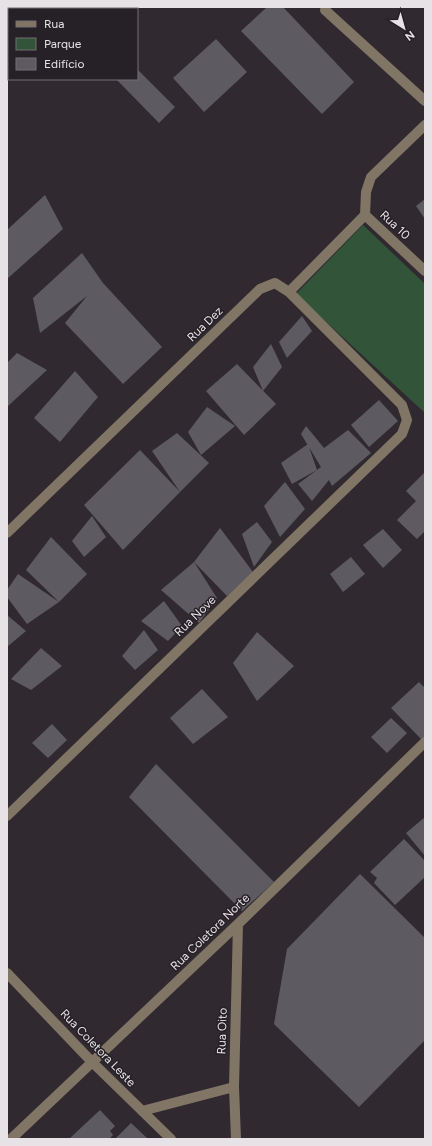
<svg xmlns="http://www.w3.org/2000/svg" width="432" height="1146" viewBox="0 0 432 1146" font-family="Figtree,sans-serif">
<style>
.green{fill:#325438}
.building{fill:#5e5a62}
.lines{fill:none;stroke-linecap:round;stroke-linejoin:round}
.minor{stroke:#817665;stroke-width:10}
.labels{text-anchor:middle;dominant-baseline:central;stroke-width:3;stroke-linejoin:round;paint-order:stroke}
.street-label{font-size:12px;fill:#e6e2e5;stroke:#262126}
</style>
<rect width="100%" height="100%" fill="#302a30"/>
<path class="green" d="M363 225 425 284V413L296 294Z"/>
<path class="building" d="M267 7H283L354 82 322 114 241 31Z
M216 39 247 72 204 112 173 78Z
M137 69 175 107 159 123 116 79H137Z
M45 195 63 229 7 279V230Z
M425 199V219L416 206Z
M82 253 103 283 162 347 123 384 65 323 87 296 40 333 33 298Z
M302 316 312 331 287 358 279 342Z
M271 344 282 367 263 391 253 367Z
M17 353 47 370 7 407V363Z
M237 364 276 404 244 435 206 391Z
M75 371 98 397 60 442 34 418Z
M379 400 398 421 369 447 351 425Z
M207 407 235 426 201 455 188 432Z
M306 426 324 448 348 430 371 453 332 486 329 480 312 501 298 484 321 467 301 434Z
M177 433 209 463 180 492 152 451Z
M308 444 317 470 292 484 281 463Z
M140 450 180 492 123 550 84 505Z
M425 472V531L417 539 397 520 416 501 406 491Z
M285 482 305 509 280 537 264 506Z
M92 516 106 537 84 557 72 541Z
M257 522 272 542 254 567 242 534Z
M220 528 253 572 227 596 194 562Z
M383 529 402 550 383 568 363 545Z
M51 537 87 574 59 602 26 570Z
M351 557 365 574 343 592 330 574Z
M194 562 217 598 199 623 161 590Z
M18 574 59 602 27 624 7 597V590Z
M164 601 182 626 168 641 141 621Z
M7 615 26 631 7 647Z
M144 630 158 650 135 670 122 656Z
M257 632 294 666 257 701 233 663Z
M41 648 62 666 31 690 11 679Z
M419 682 425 688V720L424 721 425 722V737L422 740 391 708Z
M202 689 228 717 193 744 170 718Z
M391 718 407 733 387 753 371 737Z
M52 724 67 740 48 758 32 743Z
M156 764 274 882 242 911 129 797Z
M425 817V856L406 833Z
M404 839 425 861V877L395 905 374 883 377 878 370 872Z
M360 874 425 938V1040L359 1107 274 1024 287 949Z
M100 1110 115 1126 110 1131 113 1135 109 1139H69Z
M131 1123 148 1139H115Z"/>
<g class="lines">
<path class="minor" d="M33 7 35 9
M325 10 425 101
M7 40 9 38
M365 215 366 192 371 177 425 125
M365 215 425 271
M289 292 365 215
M7 533 260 289 275 283 289 292 402 405 407 420 402 434 7 816
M7 973 92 1062 171 1139
M142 1111 234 1087
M11 1139 238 924 425 742
M236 1139 234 1087 238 924"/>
</g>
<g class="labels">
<g class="street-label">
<text transform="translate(395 225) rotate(43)">Rua 10</text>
<text transform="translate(205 324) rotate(-44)">Rua Dez</text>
<text transform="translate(195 616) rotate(-44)">Rua Nove</text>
<text transform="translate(210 932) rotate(-44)">Rua Coletora Norte</text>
<text transform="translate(222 1031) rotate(-88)">Rua Oito</text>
<text transform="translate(98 1048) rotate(46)">Rua Coletora Leste</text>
</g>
</g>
<rect width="432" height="1146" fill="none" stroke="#e6e2e5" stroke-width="16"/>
<rect x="8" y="8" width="130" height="72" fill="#262126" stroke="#736e72"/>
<rect x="16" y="21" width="20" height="6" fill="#817665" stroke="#736e72"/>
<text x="44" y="28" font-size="12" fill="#e6e2e5">Rua</text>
<rect x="16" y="38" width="20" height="12" fill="#325438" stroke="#736e72"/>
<text x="44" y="48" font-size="12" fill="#e6e2e5">Parque</text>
<rect x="16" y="58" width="20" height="12" fill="#5e5a62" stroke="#736e72"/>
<text x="44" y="68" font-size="12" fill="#e6e2e5">Edifício</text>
<g transform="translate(404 28) rotate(143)" stroke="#262126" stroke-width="3" paint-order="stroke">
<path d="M0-3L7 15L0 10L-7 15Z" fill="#e6e2e5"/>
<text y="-6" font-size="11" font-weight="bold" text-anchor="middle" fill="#e6e2e5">N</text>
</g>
</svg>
